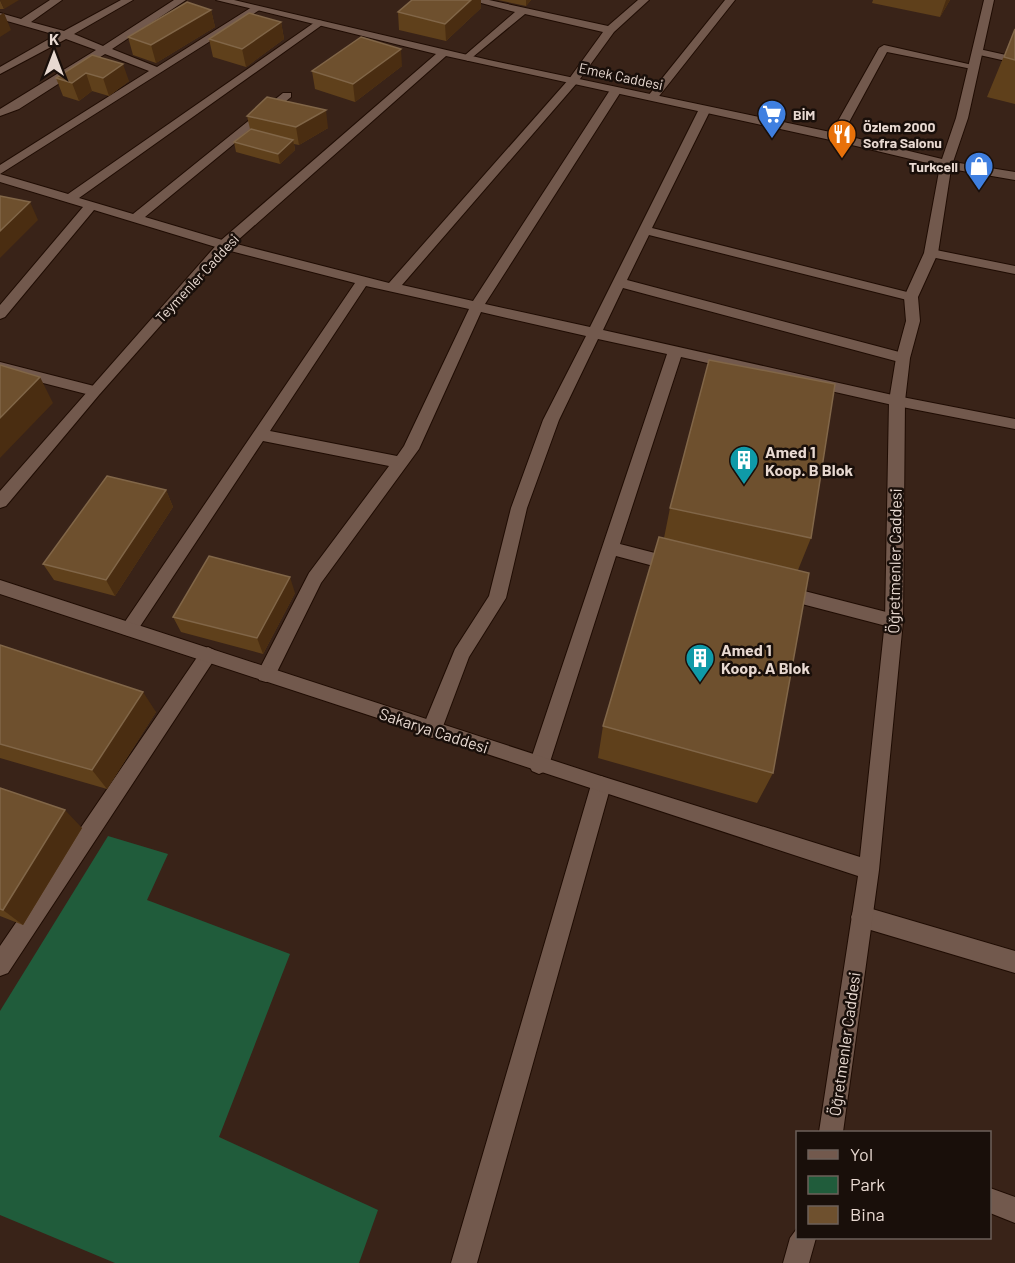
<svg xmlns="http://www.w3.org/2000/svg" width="1015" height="1263" viewBox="0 0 1015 1263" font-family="Barlow,sans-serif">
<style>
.green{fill:#205c3b}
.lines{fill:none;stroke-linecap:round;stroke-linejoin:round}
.street-casing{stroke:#1f0c03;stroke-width:2}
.secondary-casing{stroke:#1f0c03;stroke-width:2}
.street{fill:#72594d;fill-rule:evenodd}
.secondary{fill:#72594d;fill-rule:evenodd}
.wall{fill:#5f401b}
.shaded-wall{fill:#4a2d11}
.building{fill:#6e502e;stroke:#816648;stroke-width:1.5}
.labels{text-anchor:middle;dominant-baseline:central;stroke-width:5;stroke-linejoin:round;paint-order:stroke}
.far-street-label{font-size:14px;fill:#e8d9d1;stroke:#190f0a}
.far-poi-label{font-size:14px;font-weight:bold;fill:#e8d9d1;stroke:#190f0a;text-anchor:start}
.poi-label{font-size:16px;font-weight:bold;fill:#e8d9d1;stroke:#190f0a;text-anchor:start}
.street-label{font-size:16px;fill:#e8d9d1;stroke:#190f0a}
</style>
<rect width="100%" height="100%" fill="#392318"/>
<path class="green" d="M108 836 168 854 147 900 290 954 219 1137 378 1210 359 1263H115L0 1215V1011Z"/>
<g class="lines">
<g class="street-casing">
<path id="street" d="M50 0H62L31 22 64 31 121 0H133L74 34 103 46 174 0H186L112 49 157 67 252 7 261 9 0 174V165L149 71 105 54 19 109 0 116V109L96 50 66 39 0 74V67L56 35 0 19V13L21 19Z
M470 0H489L608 26 638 0H649L614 32 577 83 402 285 473 301 610 90 616 87 622 90 485 304 590 327 699 109 705 106 711 109 652 228 911 293 918 297 911 301 649 235 627 280 903 353 910 358 903 363 623 288 603 330 897 396 1015 419V429L897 406 681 357 620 544 682 560 685 565 682 570 676 572 616 556 549 765 546 771 539 774 532 771 529 765 667 354 598 339 559 420 527 508 506 598 469 657 442 729 439 735 432 738 425 735 422 729 455 649 489 596 511 508 543 420 586 336 481 312 419 449 321 583 273 680 266 682 259 680 257 674 309 573 389 466 263 441 135 634 129 636 123 634 120 629 355 283 219 248 94 210 5 317 0 319V305L83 207 0 182V174L68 194 318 20 322 21V25L79 198 133 214 283 93H291V97L145 217 229 242 389 283 569 79 603 32 525 14 468 61 463 58 464 56 515 12ZM366 286 469 309 404 446 397 456 270 431Z
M725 0H735L656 100H648V96Z
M884 45 977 66 972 69 887 52 841 137 831 140 829 137 879 48Z
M979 49 1015 57V63L975 54V50Z
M931 249 1015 266V274L926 256V250Z
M0 362 94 386 101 391 94 396 0 372Z
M781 585 894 614 900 616 903 621 900 626 894 628 775 597 772 592 775 587Z
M208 647 214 650 217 655 214 660 8 973 0 976V946L202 650Z
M601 776 608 779 611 785 477 1263H451L591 785 594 779Z
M862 906 1015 951V973L854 925 851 917 854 909Z
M990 1188 1015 1197V1223L990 1213Z"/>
</g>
<g class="secondary-casing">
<path id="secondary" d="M216 0H234L489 60 835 133 942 159 956 118 984 0H994L968 118 953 162 1015 172V180L951 169 938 253 918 297 920 321 910 358 905 401 903 621 879 870 843 1132H819L858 876 0 594V580L601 776 860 857 885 621 889 401 896 358 906 321 904 297 924 253 940 166 835 141 446 56 229 248 99 395 6 506 0 508V491L219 242 436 54Z
M798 1227V1238H816L809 1263H783L790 1238Z"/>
</g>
<use href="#street" class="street"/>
<use href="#secondary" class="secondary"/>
</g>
<path class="wall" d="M0 0 4 9H0Z
M498 0H531L526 6Z
M873 0H950L940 17 872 3Z
M481 8 446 41 399 30 398 12Z
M211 10 215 27 156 63 133 55 128 37Z
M281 22 284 39 246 67 213 57 209 39Z
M1015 29V104L987 97Z
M92 55 129 81 109 96 92 91 79 101 63 96 56 78Z
M402 66 355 102 315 89 312 71Z
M247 116 328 128 299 145 294 144 295 150 280 164 236 152 234 142 250 129Z
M166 490 173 507 115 596 54 580 43 564Z
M670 508 811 538 798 570 773 773 757 803 598 758 603 726 664 538Z
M295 593 263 654 181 632 173 617Z
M0 645 156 712 107 789 0 758Z
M0 788 82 828 23 925 0 916Z"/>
<path class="shaded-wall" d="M0 0H19L4 9Z
M471 0H481V8L446 41 445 24Z
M526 0H531L526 6Z
M946 0H950L940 17Z
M211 10 215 27 156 63 151 45Z
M4 13 11 30 0 37V15Z
M281 22 284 39 246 67 242 49Z
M401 49 402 66 355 102 353 84Z
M123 64 129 81 109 96 103 78Z
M86 73 92 91 79 101 72 83Z
M326 110 328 128 299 145 296 127Z
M293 140 295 150 280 164 278 154Z
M30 202 38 220 0 258V231Z
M40 377 53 403 0 458V418Z
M166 490 173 507 115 596 106 580Z
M290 577 295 593 263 654 257 638Z
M143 692 156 712 107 789 92 770Z
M65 810 82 828 23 925 3 910Z"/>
<path class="building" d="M412 0H471L445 24 398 12Z
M187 2 211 10 151 45 128 37Z
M249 13 281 22 242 49 209 39Z
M1015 29V60L1004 57Z
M361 37 401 49 353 84 312 71Z
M92 55 123 64 103 78 86 73 72 83 56 78Z
M267 97 326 110 296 127 247 116Z
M251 129 293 140 278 154 234 142Z
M0 196 30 202 0 231Z
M709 360 835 384 811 538 670 508Z
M0 365 40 377 0 418Z
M107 476 166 490 106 580 43 564Z
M659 537 809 573 773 773 603 726Z
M209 556 290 577 257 638 173 617Z
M0 645 143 692 92 770 0 744Z
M0 788 65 810 3 910 0 909Z"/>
<defs>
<g id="supermarket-pin" transform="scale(1.5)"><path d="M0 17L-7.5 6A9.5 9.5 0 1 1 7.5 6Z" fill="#3f7fe0" stroke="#190f0a"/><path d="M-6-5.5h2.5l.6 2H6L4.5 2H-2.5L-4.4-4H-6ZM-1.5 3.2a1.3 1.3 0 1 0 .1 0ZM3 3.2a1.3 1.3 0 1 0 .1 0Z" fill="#fff"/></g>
<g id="restaurant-pin" transform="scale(1.5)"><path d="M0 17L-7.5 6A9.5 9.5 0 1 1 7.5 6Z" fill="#e8710a" stroke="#190f0a"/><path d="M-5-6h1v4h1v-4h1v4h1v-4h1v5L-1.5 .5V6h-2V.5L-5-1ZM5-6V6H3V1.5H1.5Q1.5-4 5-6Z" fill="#fff"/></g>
<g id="shop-pin" transform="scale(1.5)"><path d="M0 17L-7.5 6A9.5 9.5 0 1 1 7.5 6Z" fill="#3f7fe0" stroke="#190f0a"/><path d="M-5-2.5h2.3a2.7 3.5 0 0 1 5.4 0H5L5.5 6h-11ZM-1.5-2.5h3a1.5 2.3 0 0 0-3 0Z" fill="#fff"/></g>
<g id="building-pin" transform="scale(1.5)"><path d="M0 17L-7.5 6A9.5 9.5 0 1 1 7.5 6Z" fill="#0f9aa8" stroke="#190f0a"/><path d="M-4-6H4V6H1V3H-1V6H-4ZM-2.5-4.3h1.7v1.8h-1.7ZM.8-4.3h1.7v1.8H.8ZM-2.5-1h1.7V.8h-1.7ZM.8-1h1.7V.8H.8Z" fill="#fff"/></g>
</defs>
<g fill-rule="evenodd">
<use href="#supermarket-pin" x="772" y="114"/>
<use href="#restaurant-pin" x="842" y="134"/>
<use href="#shop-pin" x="979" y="166"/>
<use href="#building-pin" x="744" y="460"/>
<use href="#building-pin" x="700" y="658"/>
</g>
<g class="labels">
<g class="far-street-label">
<text transform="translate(621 76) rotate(12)">Emek Caddesi</text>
<text transform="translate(197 278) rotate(-47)">Teymenler Caddesi</text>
</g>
<g class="far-poi-label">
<text x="793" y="114">BİM</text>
<text x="863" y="126">Özlem 2000<tspan x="863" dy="16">Sofra Salonu</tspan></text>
<text x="958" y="166" text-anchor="end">Turkcell</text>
</g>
<g class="poi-label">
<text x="765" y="451">Amed 1<tspan x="765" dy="18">Koop. B Blok</tspan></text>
<text x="721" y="649">Amed 1<tspan x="721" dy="18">Koop. A Blok</tspan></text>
</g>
<g class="street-label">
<text transform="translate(894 561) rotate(-89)">Öğretmenler Caddesi</text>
<text transform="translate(434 730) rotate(18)">Sakarya Caddesi</text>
<text transform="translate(844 1044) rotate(-82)">Öğretmenler Caddesi</text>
</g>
</g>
<rect x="796" y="1131" width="195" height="108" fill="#190f0a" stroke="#6c605a" stroke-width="1.5"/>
<rect x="808" y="1150" width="30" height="9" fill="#72594d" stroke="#6c605a" stroke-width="1.5"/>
<text x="850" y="1161" font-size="18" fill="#e8d9d1">Yol</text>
<rect x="808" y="1176" width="30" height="18" fill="#205c3b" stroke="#6c605a" stroke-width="1.5"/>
<text x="850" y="1191" font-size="18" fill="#e8d9d1">Park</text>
<rect x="808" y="1206" width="30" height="18" fill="#6e502e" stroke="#6c605a" stroke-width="1.5"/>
<text x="850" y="1221" font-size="18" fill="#e8d9d1">Bina</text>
<g transform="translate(54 54)" stroke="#190f0a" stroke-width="4.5" paint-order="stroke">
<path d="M0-4.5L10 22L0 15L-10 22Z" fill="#e8d9d1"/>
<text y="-9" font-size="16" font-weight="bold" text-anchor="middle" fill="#e8d9d1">K</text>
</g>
</svg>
